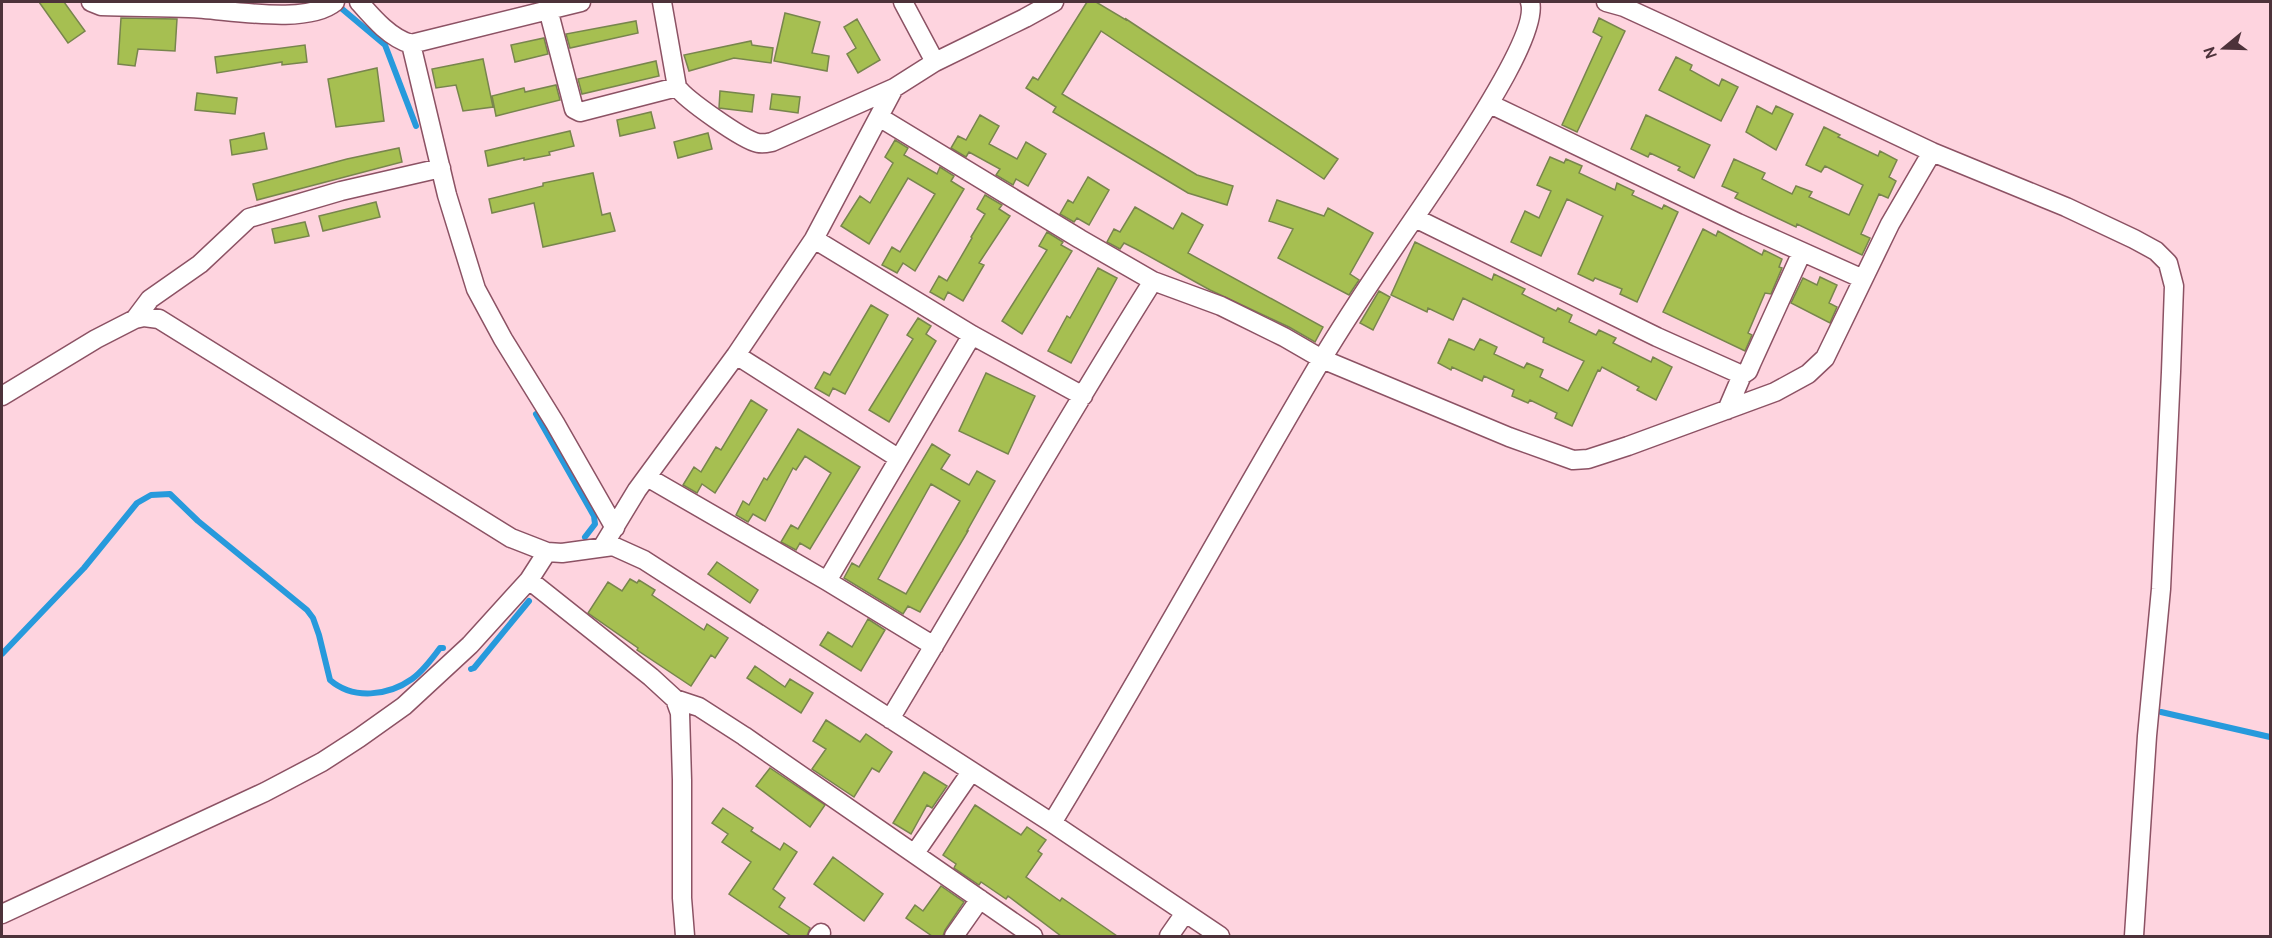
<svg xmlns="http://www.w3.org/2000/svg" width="2272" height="938" viewBox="0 0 2272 938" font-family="Cabin,sans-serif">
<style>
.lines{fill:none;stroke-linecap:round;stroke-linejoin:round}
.stream{stroke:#279adc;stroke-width:6}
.building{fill:#a6bf51;stroke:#78854d;stroke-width:1.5;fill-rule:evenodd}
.minor-casing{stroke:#8c5264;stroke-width:21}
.minor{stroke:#fff;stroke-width:18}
</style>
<rect width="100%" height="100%" fill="#fed4df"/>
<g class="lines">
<path class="stream" d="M335 3 385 45 416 126
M536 414 594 516 595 524 585 537
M2 654 84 568 137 503 151 495 170 494 198 521 307 610 313 618 319 635 330 680C353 700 388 696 412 679 423 671 432 659 440 648H443
M471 669 474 668 529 601
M2161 712 2270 737"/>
</g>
<path class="building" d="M39 2H64L85 31 68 43Z
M1087 2H1096L1126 20V19L1338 159 1324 179 1101 31 1062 94 1197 175 1233 186 1227 205 1188 193 1053 112 1056 107 1026 88 1033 77 1038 80Z
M785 13 820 22 812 53 829 56 827 71 774 61Z
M121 18 177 19 175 51 138 49 135 66 118 64Z
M1599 18 1625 31 1577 132 1562 125 1602 37 1593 32Z
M857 19 880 60 858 73 847 54 856 48 844 27Z
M636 21 638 33 570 48 566 34Z
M544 38 548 54 515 62 511 45Z
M751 41 752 45 773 48 771 63 734 58 689 71 684 55Z
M305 45 307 62 282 65V62L217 73 215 57Z
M1676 57 1692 65 1690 70 1719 86 1722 79 1738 87 1721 121 1659 90Z
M483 59 493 107 463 111 456 85 436 88 432 69Z
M656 61 659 76 582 94 578 79Z
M377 68 384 121 336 127 328 79Z
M556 85 560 100 496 116 492 96 524 88 525 92Z
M720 91 754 95 752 112 719 108Z
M197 93 237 98 235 114 195 110Z
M772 94 800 97 798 113 770 109Z
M1757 106 1772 114 1776 106 1793 114 1776 150 1746 132Z
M651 112 655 128 620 136 617 120Z
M980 115 999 126 989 144 1017 159 1026 142 1046 154 1028 186 1016 179 1013 185 996 175 1000 169 969 152 966 157 951 148 958 136 966 140Z
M1646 115 1710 145 1694 178 1678 170 1680 167 1650 153 1648 157 1631 149Z
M1824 127 1840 135 1838 137 1878 156 1880 151 1897 160 1889 177 1896 181 1888 198 1879 194 1861 234 1870 238 1862 255 1797 224 1796 227 1735 198 1738 193 1722 186 1734 159 1765 173 1762 179 1792 194 1796 186 1812 192 1809 197 1849 215 1863 185 1825 166 1821 172 1806 165Z
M570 131 574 146 549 152 550 155 524 160V158L488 166 485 151Z
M264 133 267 149 232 155 230 140Z
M708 133 712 149 678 158 674 142Z
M895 140 908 148 904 155 937 174 940 167 954 176 951 181 964 189 915 271 903 263 897 273 882 265 892 247 900 252 935 194 908 178 869 244 841 226 860 196 870 203 893 163 885 157Z
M399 148 402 162 257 200 253 184 347 159Z
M1550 157 1564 163 1566 159 1582 166 1579 173 1615 190 1617 183 1634 191 1632 195 1662 209 1664 205 1678 212 1637 302 1620 294 1622 289 1595 278 1593 281 1578 274 1603 216 1567 199 1541 256 1511 242 1525 211 1539 218 1551 191 1537 185Z
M593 173 602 215 610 213 615 231 543 247 534 203 492 213 489 199 543 186V183Z
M1088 177 1109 190 1089 225 1077 218 1074 222 1060 214 1068 200 1073 203Z
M985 195 1002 205 999 209 1010 216 979 263 984 265 963 301 948 292 944 300 930 292 939 276 947 281 972 238 971 237 985 214 977 209Z
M1277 200 1324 216 1328 208 1373 233 1350 274 1359 280 1349 295 1278 258 1293 229 1269 221Z
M376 202 380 217 323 231 319 216Z
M1135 207 1173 229 1182 213 1203 225 1188 253 1323 327 1315 342 1289 327 1210 290 1136 249 1124 243 1120 249 1107 242 1114 229 1120 232Z
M305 222 309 236 275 243 272 229Z
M1703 229 1716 236 1718 231 1762 255 1764 250 1782 259 1779 267 1782 268 1771 294 1765 293 1748 333 1752 335 1745 351 1663 312Z
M1047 232 1063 242 1061 245 1072 251 1022 334 1002 321 1047 250 1039 246Z
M1415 242 1492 280 1494 274 1525 289 1522 294 1556 311 1558 308 1572 315 1569 322 1596 335 1599 330 1616 338 1613 343 1651 362 1653 357 1672 367 1656 400 1637 390 1639 387 1602 367 1600 371 1598 370 1572 426 1555 418 1557 413 1530 400 1528 403 1512 396 1514 390 1484 376 1482 381 1452 367 1451 370 1438 363 1449 339 1474 350 1480 339 1497 347 1494 354 1524 368 1527 363 1543 370 1540 377 1568 391 1584 361 1543 342 1544 338 1463 298 1453 320 1428 308 1427 312 1391 295Z
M1098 268 1117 278 1071 363 1048 351 1067 316 1070 318Z
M1820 277 1837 285 1829 303 1837 307 1830 323 1791 303 1803 278 1817 285Z
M1379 291 1390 297 1373 330 1360 323Z
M871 305 888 315 845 394 833 388 829 396 815 388 824 372 830 375Z
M918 318 931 326 926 334 936 341 889 422 869 410 913 339 907 335Z
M986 373 1035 396 1008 454 959 431Z
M751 400 767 410 715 493 702 484 697 493 683 485 694 467 701 472 716 447 721 450Z
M798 429 860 467 810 549 800 543 796 550 781 542 791 525 798 529 831 473 805 456 796 470 793 468 765 521 753 514 748 522 736 515 743 501 749 505 764 478 767 480Z
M932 444 950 455 941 469 969 485 977 471 995 481 967 531H968L920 612 908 606 903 614 844 578 852 563 859 567ZM931 484 960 501 906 594 878 579Z
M717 562 758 590 750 603 708 574Z
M630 579 637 583 639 580 655 590 652 595 704 630 707 624 728 638 715 658 711 655 691 686 637 650 638 648 588 613 608 582 622 591Z
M868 619 885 630 861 671 820 645 828 632 852 647Z
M755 666 785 687 790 679 813 693 801 713 747 678Z
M826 720 860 742 866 734 892 752 879 772 872 768 854 797 812 769 826 749 813 741Z
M770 768 825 805 810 827 756 786Z
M924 772 947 786 932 808 927 805 911 834 893 823Z
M975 805 1021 835 1027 827 1046 840 1038 851 1042 854 1026 877 1060 901 1062 898 1117 936H1061L1008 896 1006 899 981 882 979 885 954 868 956 864 943 855Z
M723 808 753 828 751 831 780 850 784 843 797 852 773 889 785 898 779 907 810 928 807 936H791L729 894 751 862 722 842 728 834 712 823Z
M833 857 883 894 864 921 814 884Z
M941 886 964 902 945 930 943 936H932L906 918 915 905 923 911Z"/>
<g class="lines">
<g class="minor-casing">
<path id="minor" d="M91 2 101 6C131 7 160 7 189 8 226 9 306 26 335 2
M359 2C373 18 390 38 411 44L581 2
M662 2 677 87C685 99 743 140 758 143 763 144 767 143 772 142L894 88
M903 2 935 62
M1606 2 1624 7 1672 29 1932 152 2066 207 2134 239 2156 251 2168 263 2174 286 2171 372 2161 589 2147 736 2134 936
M548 9 574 109 580 112 677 87
M411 44 447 195 476 289 503 339 555 423 615 528
M1490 104 1738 223 1863 279
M879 117 1080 239 1153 281C1062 425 978 573 890 719
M1415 218 1657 337 1742 375
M814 239 972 335 1083 396
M1153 281 1221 306 1284 337 1322 359 1509 437 1573 460 1588 459 1628 446 1775 392 1808 374 1825 358 1890 224 1932 152
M135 319 150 299 200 264 249 218 341 191 441 168
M736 355 898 458
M2 396 96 339 135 319 144 317 159 319 511 538 547 552 562 553 613 546 644 560 1052 823 1220 936
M1727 410 1742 375 1748 371 1751 364 1802 252
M647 477 827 581 934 646
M603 546 637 490 736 355 814 239 894 88 935 62 1025 18 1054 2
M529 580 651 677 675 699 680 713 682 780V898L685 936
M827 581 972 335
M675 699 699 707 744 736 1033 936
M1052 823C1145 670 1231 513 1322 359 1363 290 1410 226 1454 159 1472 131 1539 32 1530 2
M915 853 971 772
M2 914 265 792 322 762 359 738 404 706 470 645 529 580 547 552
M818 936 821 933
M954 936 980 899
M1169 936 1185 913"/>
</g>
<use href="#minor" class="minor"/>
</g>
<rect width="2272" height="938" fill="none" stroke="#4d323a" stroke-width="6"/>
<g transform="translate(2224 48) rotate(251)" stroke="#fed4df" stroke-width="4.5" paint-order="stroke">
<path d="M0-4.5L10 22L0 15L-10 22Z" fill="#4d323a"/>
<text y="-9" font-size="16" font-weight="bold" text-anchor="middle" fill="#4d323a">N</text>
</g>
</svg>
